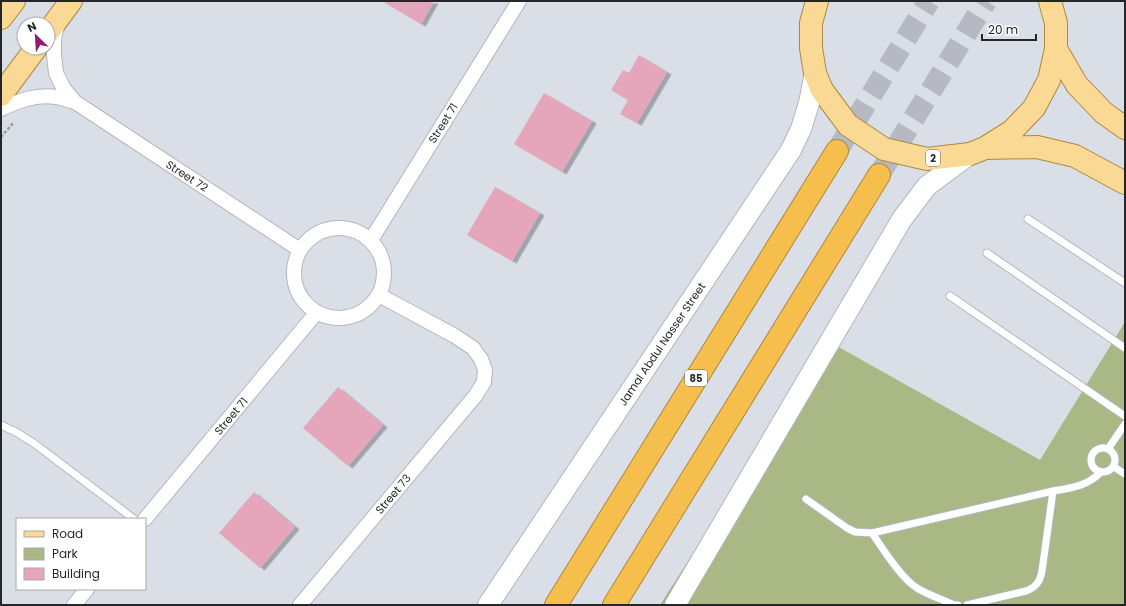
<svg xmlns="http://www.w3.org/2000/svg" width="1126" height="606" viewBox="0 0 1126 606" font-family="Poppins,sans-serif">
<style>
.green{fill:#a9b884}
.building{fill:#e5a6bb;filter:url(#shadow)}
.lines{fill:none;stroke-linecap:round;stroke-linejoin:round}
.highway-tunnel{stroke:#b6b9c1;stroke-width:22;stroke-dasharray:22 11;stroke-linecap:butt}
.lane-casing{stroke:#b2b7bf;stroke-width:9}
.street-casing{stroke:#b2b7bf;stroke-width:16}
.secondary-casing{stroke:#b2b7bf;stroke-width:22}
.primary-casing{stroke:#ad8940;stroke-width:24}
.highway-casing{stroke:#ad8940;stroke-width:24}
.path{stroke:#989ba2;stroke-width:2.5;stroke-dasharray:3 2;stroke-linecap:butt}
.lane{stroke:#fff;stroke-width:7}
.street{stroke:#fff;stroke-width:14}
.secondary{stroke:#fff;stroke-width:20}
.primary{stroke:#fad994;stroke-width:22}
.highway{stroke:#f6bf4d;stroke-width:22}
.labels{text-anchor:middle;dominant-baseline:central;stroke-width:3.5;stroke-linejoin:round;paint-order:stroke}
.shield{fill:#fff;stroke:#666769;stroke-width:1}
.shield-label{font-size:10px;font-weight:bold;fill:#252629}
.street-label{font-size:11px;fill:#252629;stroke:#fff}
</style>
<defs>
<filter id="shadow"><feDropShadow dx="4.5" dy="2.5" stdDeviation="0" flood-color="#0004"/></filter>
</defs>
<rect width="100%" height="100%" fill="#dadee7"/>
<path class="green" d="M1125 322V605H660L828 341 1040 460Z"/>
<path class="building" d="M382 1H434L421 24Z
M639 55 667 72 637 123 620 114 628 100 611 90 623 70 629 73Z
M544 93 592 121 562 172 514 144Z
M495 187 540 213 512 261 467 235Z
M338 387 383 425 348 466 303 428Z
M254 492 295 527 260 568 219 533Z"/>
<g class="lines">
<path class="highway-tunnel" d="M837 151 929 1
M879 175 986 1"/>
<g class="lane-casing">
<path id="lane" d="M1028 219 1125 283
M987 253 1125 348
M950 296 1125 416
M1 425 16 432 35 444 134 519
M1091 460a12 12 0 1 1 24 0a12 12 0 1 1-24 0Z
M1108 449 1125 424
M1114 467 1125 474
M806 499 847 528 855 532 872 533 1053 491C1071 488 1087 486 1100 473
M872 533C883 549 901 578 917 588 928 595 942 599 954 605H958
M967 605 1026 591C1036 587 1040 582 1042 571L1053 491"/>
</g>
<g class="street-casing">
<path id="street" d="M58 23 54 38V55L56 73 64 89 75 102
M1 109C18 101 36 94 56 97 63 98 69 101 75 102L300 250
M294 273a45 45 0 1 1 90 0a45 45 0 1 1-90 0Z
M371 240 519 1
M145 519 317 312
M74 605 87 589
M300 605 476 395 484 382 485 370 481 359 473 348 455 336 379 295"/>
</g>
<g class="secondary-casing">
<path id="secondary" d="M488 605 791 150 801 129 809 103 815 73
M675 605 902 219 927 186 970 154"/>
</g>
<g class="primary-casing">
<path id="primary" d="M817 1 811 23V48L815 73 822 90 848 125 884 149 927 159 970 154 985 148 1012 131 1034 108 1049 80 1056 49V23L1050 1
M1 18 14 1
M48 32 71 1
M1056 49 1077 85 1104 113 1125 128
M1 95 36 48
M985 148 1037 147 1075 156 1125 183"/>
</g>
<g class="highway-casing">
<path id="highway" d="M556 605 837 151
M614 605 879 175"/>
</g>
<path class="path" d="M1 137 14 122"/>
<use href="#lane" class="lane"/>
<use href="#street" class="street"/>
<use href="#secondary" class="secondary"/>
<use href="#primary" class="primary"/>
<use href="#highway" class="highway"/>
</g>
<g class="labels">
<g class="shield">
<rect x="926" y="150" width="14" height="16" rx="3"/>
<rect x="685" y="370" width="22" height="16" rx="3"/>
</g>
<g class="shield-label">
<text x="933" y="158">2</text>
<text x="696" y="378">85</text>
</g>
<g class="street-label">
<text transform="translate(443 123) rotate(-58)">Street 71</text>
<text transform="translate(187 176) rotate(33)">Street 72</text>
<text transform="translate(662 344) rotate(-56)">Jamal Abdul Nasser Street</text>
<text transform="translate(231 416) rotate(-50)">Street 71</text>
<text transform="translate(393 494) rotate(-50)">Street 73</text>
</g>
</g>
<rect width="1126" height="606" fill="none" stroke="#252629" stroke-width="4"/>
<rect x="16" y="518" width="130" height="72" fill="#ffffff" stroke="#a8a8a9"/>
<rect x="24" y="531" width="20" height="6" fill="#fad994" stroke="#a8a8a9"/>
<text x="52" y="538" font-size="12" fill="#252629">Road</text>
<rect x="24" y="548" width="20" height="12" fill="#a9b884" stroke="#a8a8a9"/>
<text x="52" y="558" font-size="12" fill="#252629">Park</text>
<rect x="24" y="568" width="20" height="12" fill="#e5a6bb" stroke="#a8a8a9"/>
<text x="52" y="578" font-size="12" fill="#252629">Building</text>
<g transform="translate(36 36) rotate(335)"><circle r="19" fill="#ffffff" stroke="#a8a8a9"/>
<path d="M0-3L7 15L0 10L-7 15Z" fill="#951872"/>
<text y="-6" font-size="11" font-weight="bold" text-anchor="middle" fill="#252629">N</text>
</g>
<path d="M982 34v6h54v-6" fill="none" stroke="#252629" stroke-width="2"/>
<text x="988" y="34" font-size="12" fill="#252629" stroke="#ffffff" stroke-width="3" paint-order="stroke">20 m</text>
</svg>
